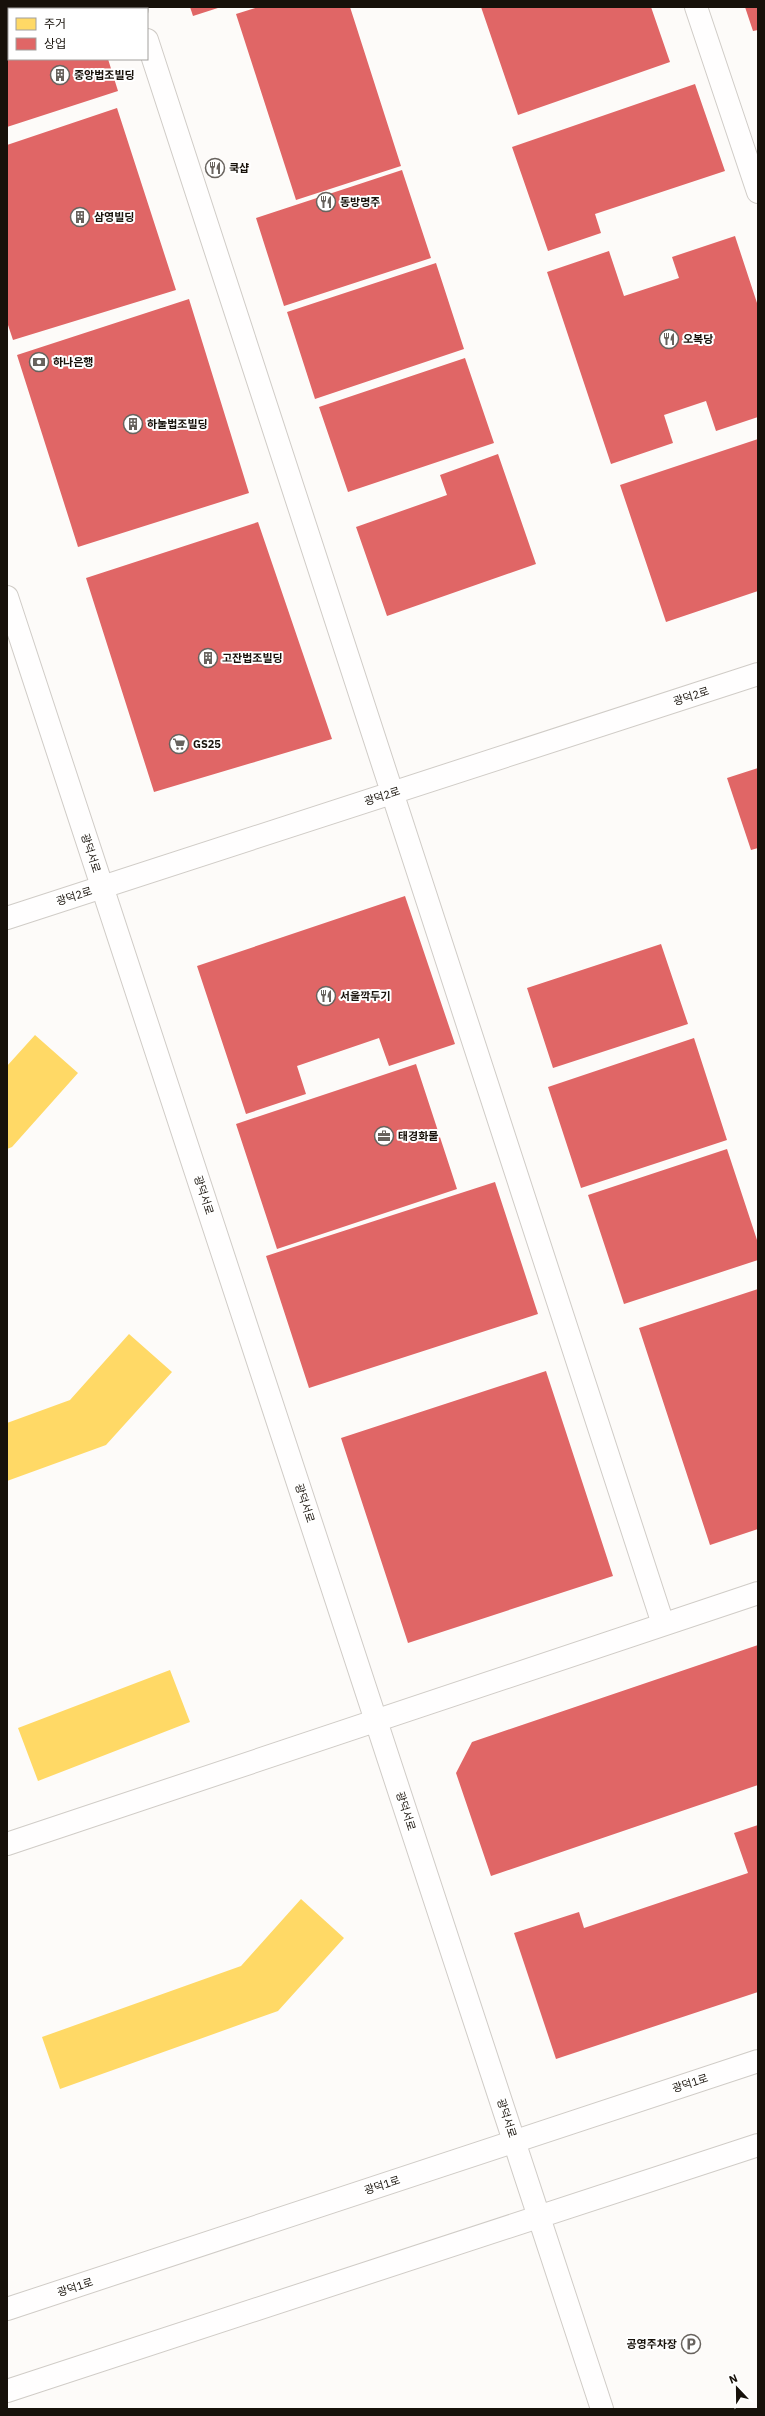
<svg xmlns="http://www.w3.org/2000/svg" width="765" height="2416" viewBox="0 0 765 2416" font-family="'IBM Plex Sans','Noto Sans KR',sans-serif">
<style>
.homes{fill:#ffd966}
.shops{fill:#e06666}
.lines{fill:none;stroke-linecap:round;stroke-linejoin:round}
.minor-casing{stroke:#d0ccc7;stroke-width:24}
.minor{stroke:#fffefe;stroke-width:22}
.labels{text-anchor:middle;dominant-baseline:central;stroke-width:4;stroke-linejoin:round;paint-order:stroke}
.poi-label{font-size:11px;font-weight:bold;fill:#17110a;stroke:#fff;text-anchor:start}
.street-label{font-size:11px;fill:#17110a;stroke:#fff}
</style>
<rect width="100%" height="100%" fill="#fdfbf9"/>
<path class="homes" d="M35 1035 78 1073 12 1147 7 1149V1066Z
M129 1334 172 1372 106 1445 7 1481V1423L70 1400Z
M170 1670 190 1722 38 1781 18 1728Z
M301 1899 344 1938 278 2011 60 2089 42 2037 241 1966Z"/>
<path class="shops" d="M7 7H90L91 9H9V59H108L118 91 7 127Z
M190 7H221L193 16Z
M258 7H350L401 166 296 200 236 14Z
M481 7H651L670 62 518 115Z
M745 7H758V30L753 31Z
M695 84 725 171 595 214 601 233 548 251 512 147Z
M117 108 176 290 13 340 7 322V145Z
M402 170 431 258 284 306 256 218Z
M735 236 758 306V417L716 431 706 401 664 415 673 443 611 464 547 272 609 251 624 296 679 278 672 257Z
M436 263 464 349 315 399 287 312Z
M189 299 249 493 78 547 17 355Z
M465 358 494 443 348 492 319 407Z
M758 439V591L666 622 620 485Z
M498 454 536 564 387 616 356 527 447 495 440 475Z
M258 522 332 739 154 792 86 578Z
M758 768V848L751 850 727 778Z
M405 896 455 1044 389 1066 379 1038 297 1066 306 1094 246 1114 197 966Z
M661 944 688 1024 553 1068 527 988Z
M694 1038 727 1140 581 1188 548 1087Z
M416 1064 457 1189 277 1249 236 1124Z
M727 1149 758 1243V1260L624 1304 588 1195Z
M495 1182 538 1314 309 1388 266 1256Z
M758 1289V1529L710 1545 639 1328Z
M546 1371 613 1576 408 1643 341 1438Z
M758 1645V1785L491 1876 456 1773 472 1742Z
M758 1825V1992L556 2059 514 1933 579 1912 584 1928 748 1873 734 1833Z"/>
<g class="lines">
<g class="minor-casing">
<path id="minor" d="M136 7 137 9
M696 7 758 192
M147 40 663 1624
M7 597 602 2409
M7 918 758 674
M7 1844 758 1593
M7 2309 758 2061
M7 2391 758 2145"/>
</g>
<use href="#minor" class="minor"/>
</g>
<defs>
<g id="building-ring" transform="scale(1)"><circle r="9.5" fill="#fff" stroke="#68635e" stroke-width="1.5"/><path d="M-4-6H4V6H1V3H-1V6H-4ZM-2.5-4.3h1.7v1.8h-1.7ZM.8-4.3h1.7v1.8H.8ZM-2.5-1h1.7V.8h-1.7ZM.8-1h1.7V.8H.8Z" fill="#68635e"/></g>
<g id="restaurant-ring" transform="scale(1)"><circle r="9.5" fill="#fff" stroke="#68635e" stroke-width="1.5"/><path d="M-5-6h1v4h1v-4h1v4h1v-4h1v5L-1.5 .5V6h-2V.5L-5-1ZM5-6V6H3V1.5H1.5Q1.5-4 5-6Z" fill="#68635e"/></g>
<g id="bank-ring" transform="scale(1)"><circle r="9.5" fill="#fff" stroke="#68635e" stroke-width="1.5"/><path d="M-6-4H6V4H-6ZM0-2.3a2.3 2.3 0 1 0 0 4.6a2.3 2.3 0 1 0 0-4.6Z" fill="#68635e"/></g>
<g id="supermarket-ring" transform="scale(1)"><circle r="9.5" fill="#fff" stroke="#68635e" stroke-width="1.5"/><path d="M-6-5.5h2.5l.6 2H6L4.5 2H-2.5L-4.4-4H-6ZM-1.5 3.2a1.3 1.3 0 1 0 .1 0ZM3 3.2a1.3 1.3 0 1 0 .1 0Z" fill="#68635e"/></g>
<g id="office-ring" transform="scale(1)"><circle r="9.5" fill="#fff" stroke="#68635e" stroke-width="1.5"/><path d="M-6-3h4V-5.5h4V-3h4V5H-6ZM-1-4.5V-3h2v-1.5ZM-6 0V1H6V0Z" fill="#68635e"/></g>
<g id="parking-ring" transform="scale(1)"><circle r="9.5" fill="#fff" stroke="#68635e" stroke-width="1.5"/><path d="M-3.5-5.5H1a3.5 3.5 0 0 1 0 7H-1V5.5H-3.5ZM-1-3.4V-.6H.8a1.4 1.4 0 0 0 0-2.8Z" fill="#68635e"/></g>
</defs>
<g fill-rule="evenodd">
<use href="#building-ring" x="60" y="75"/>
<use href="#restaurant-ring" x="215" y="168"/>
<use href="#restaurant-ring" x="326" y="202"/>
<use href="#building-ring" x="80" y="217"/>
<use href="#restaurant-ring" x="669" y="339"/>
<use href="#bank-ring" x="39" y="362"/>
<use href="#building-ring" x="133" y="424"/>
<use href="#building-ring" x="208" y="658"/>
<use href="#supermarket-ring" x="179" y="744"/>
<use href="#restaurant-ring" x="326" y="996"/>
<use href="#office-ring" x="384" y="1136"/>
<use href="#parking-ring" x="691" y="2344"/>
</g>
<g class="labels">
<g class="poi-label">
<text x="74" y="75">중앙법조빌딩</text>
<text x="229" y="168">쿡샵</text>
<text x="340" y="202">동방명주</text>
<text x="94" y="217">삼영빌딩</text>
<text x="683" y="339">오복당</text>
<text x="53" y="362">하나은행</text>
<text x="147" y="424">하눌법조빌딩</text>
<text x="222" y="658">고잔법조빌딩</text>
<text x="193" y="744">GS25</text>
<text x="340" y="996">서울깍두기</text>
<text x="398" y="1136">태경화물</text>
<text x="677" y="2344" text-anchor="end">공영주차장</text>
</g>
<g class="street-label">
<text transform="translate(691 696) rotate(-18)">광덕2로</text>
<text transform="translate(382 796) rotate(-18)">광덕2로</text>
<text transform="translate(91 853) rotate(72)">광덕서로</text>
<text transform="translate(74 896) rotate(-18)">광덕2로</text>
<text transform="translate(204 1195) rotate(72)">광덕서로</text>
<text transform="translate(305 1503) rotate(72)">광덕서로</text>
<text transform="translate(406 1811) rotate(72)">광덕서로</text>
<text transform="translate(690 2083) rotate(-18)">광덕1로</text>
<text transform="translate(507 2118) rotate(72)">광덕서로</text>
<text transform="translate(382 2185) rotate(-18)">광덕1로</text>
<text transform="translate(75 2287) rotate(-18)">광덕1로</text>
</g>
</g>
<rect width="765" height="2416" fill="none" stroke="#17110a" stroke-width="16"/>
<rect x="8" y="8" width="140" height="52" fill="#ffffff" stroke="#a2a09d"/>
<rect x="16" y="18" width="20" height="12" fill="#ffd966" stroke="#a2a09d"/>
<text x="44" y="28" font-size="12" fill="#17110a">주거</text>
<rect x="16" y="38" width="20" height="12" fill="#e06666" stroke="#a2a09d"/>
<text x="44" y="48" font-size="12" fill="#17110a">상업</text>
<g transform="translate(737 2388) rotate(338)" stroke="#ffffff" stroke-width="3" paint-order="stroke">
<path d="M0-3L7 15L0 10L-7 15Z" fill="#17110a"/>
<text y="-6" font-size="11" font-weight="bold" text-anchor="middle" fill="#17110a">N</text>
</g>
</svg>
